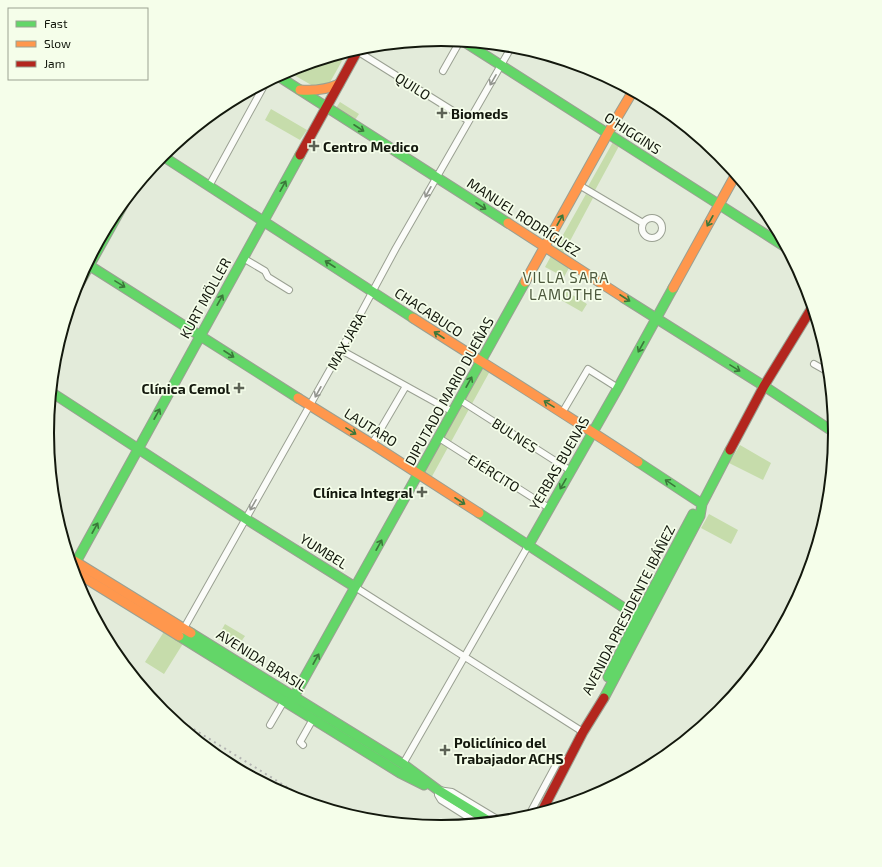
<svg xmlns="http://www.w3.org/2000/svg" width="882" height="867" viewBox="0 0 882 867" font-family="'Exo 2',sans-serif">
<style>
.green{fill:#c6dcab}
.lines{fill:none;stroke-linecap:round;stroke-linejoin:round}
.street-casing{stroke:#9aa092;stroke-width:8}
.fast-casing{stroke:#9aa092;stroke-width:11}
.slow-casing{stroke:#9aa092;stroke-width:11}
.jam-casing{stroke:#9aa092;stroke-width:11}
.street{stroke:#fbfcf9;stroke-width:6}
.fast{stroke:#63d668;stroke-width:9}
.slow{stroke:#ff974d;stroke-width:9}
.jam{stroke:#b3261e;stroke-width:9}
.rail{stroke:#b4b5b2;stroke-width:2;stroke-dasharray:2 4;stroke-linecap:butt}
.oneway{stroke:#93958f}
.oneway2{stroke:#3b773a}
.poi-dot{fill:#5c6255;stroke:#f5feea;stroke-width:1.5}
.labels{text-anchor:middle;dominant-baseline:central;stroke-width:3.5;stroke-linejoin:round;paint-order:stroke}
.street-label{font-size:14px;fill:#13180d;stroke:#f5feea}
.poi-label{font-size:14px;font-weight:bold;fill:#13180d;stroke:#f5feea;text-anchor:start}
.neighbourhood-label{font-size:15px;letter-spacing:1px;fill:#4d593d;stroke:#f5feea}
.rim{fill:none;stroke:#13180d;stroke-width:2}
</style>
<rect width="100%" height="100%" fill="#e3ebda"/>
<path class="green" d="M347 52 329 84 313 86 287 71Z
M340 102 359 114 355 120 336 108Z
M271 109 307 130 300 140 265 120Z
M613 142 619 146 593 194 586 190Z
M586 194 593 198 562 256 554 251Z
M551 256 570 266 564 277 545 267Z
M566 291 587 304 582 312 561 300Z
M481 364 490 371 430 480 420 474Z
M740 445 771 463 763 480 729 463Z
M709 514 738 530 731 544 701 528Z
M816 549 805 585 803 588C801 574 806 559 816 549Z
M225 624 245 636 236 649 217 638Z
M165 630 184 642 164 674 145 662Z"/>
<g class="lines">
<g class="street-casing">
<path id="street" d="M357 51 469 121
M443 71 460 41
M579 185 643 223
M209 186 266 82
M642 228a10 10 0 1 1 20 0a10 10 0 1 1-20 0Z
M243 258 265 271 268 277 289 290
M341 350 453 412
M814 364 830 373
M460 400 571 471
M562 413 588 369 618 388
M439 438 549 508
M372 444 406 386
M355 587 583 732
M183 630 341 350 396 248 512 46
M270 725 284 701
M303 745 300 742 313 719
M403 764 528 546
M528 817 557 763 562 760 570 758
M479 824 441 800 438 795V790L452 792 502 822"/>
</g>
<g class="fast-casing">
<path id="fast" d="M463 41 787 248
M278 76 508 223
M161 155 413 318
M87 264 298 398
M74 293 128 196
M624 298 764 386 835 433
M51 392 246 519 355 587
M638 462 702 504
M479 513 638 617
M528 546 618 388 673 288
M71 565 76 562 300 155
M191 633 403 764 438 790 492 823
M179 636 400 773 424 785
M608 677 638 617 693 514
M604 698 700 516 702 504 730 450
M291 702 525 282"/>
</g>
<g class="slow-casing">
<path id="slow" d="M300 90C314 91 326 90 339 84
M508 223 624 298
M525 282 608 133 633 91
M673 288 736 174
M413 318C488 366 564 413 638 462
M298 398 372 444 479 513
M68 557 191 633
M72 570 179 636"/>
</g>
<g class="jam-casing">
<path id="jam" d="M300 155 359 48
M730 450 764 386 813 306
M541 813 583 732 604 698"/>
</g>
<use href="#street" class="street"/>
<use href="#fast" class="fast"/>
<use href="#slow" class="slow"/>
<use href="#jam" class="jam"/>
<path class="rail" d="M158 707 319 807"/>
</g>
<defs><path id="oneway-shaft" d="M-6 0H5M1.5-3L5.5 0L1.5 3" fill="none" stroke-width="1.6" stroke-linecap="round" stroke-linejoin="round"/></defs>
<g class="oneway">
<use href="#oneway-shaft" transform="translate(493 80) rotate(120)"/>
<use href="#oneway-shaft" transform="translate(428 192) rotate(119)"/>
<use href="#oneway-shaft" transform="translate(318 392) rotate(119)"/>
<use href="#oneway-shaft" transform="translate(253 505) rotate(120)"/>
</g>
<g class="oneway2">
<use href="#oneway-shaft" transform="translate(359 128) rotate(33)"/>
<use href="#oneway-shaft" transform="translate(283 186) rotate(-61)"/>
<use href="#oneway-shaft" transform="translate(481 206) rotate(33)"/>
<use href="#oneway-shaft" transform="translate(560 220) rotate(-61)"/>
<use href="#oneway-shaft" transform="translate(710 221) rotate(119)"/>
<use href="#oneway-shaft" transform="translate(330 264) rotate(-147)"/>
<use href="#oneway-shaft" transform="translate(120 284) rotate(32)"/>
<use href="#oneway-shaft" transform="translate(625 298) rotate(33)"/>
<use href="#oneway-shaft" transform="translate(220 300) rotate(-61)"/>
<use href="#oneway-shaft" transform="translate(439 335) rotate(-147)"/>
<use href="#oneway-shaft" transform="translate(641 347) rotate(119)"/>
<use href="#oneway-shaft" transform="translate(229 354) rotate(33)"/>
<use href="#oneway-shaft" transform="translate(735 368) rotate(32)"/>
<use href="#oneway-shaft" transform="translate(469 382) rotate(-61)"/>
<use href="#oneway-shaft" transform="translate(549 404) rotate(-148)"/>
<use href="#oneway-shaft" transform="translate(157 414) rotate(-61)"/>
<use href="#oneway-shaft" transform="translate(351 431) rotate(32)"/>
<use href="#oneway-shaft" transform="translate(670 483) rotate(-146)"/>
<use href="#oneway-shaft" transform="translate(563 484) rotate(120)"/>
<use href="#oneway-shaft" transform="translate(460 501) rotate(33)"/>
<use href="#oneway-shaft" transform="translate(95 528) rotate(-61)"/>
<use href="#oneway-shaft" transform="translate(379 545) rotate(-61)"/>
<use href="#oneway-shaft" transform="translate(316 659) rotate(-61)"/>
</g>
<g class="poi-dot">
<path d="M440 107h4v4h4v4h-4v4h-4v-4h-4v-4h4z"/>
<path d="M312 140h4v4h4v4h-4v4h-4v-4h-4v-4h4z"/>
<path d="M237 382h4v4h4v4h-4v4h-4v-4h-4v-4h4z"/>
<path d="M420 486h4v4h4v4h-4v4h-4v-4h-4v-4h4z"/>
<path d="M443 744h4v4h4v4h-4v4h-4v-4h-4v-4h4z"/>
</g>
<g class="labels">
<g class="street-label">
<text transform="translate(413 86) rotate(32)">QUILO</text>
<text transform="translate(633 133) rotate(33)">O'HIGGINS</text>
<text transform="translate(524 217) rotate(33)">MANUEL RODRÍGUEZ</text>
<text transform="translate(205 298) rotate(-61)">KURT MÖLLER</text>
<text transform="translate(429 312) rotate(33)">CHACABUCO</text>
<text transform="translate(346 341) rotate(-61)">MAX JARA</text>
<text transform="translate(449 391) rotate(-61)">DIPUTADO MARIO DUEÑAS</text>
<text transform="translate(371 427) rotate(32)">LAUTARO</text>
<text transform="translate(515 435) rotate(33)">BULNES</text>
<text transform="translate(559 463) rotate(-60)">YERBAS BUENAS</text>
<text transform="translate(494 473) rotate(32)">EJÉRCITO</text>
<text transform="translate(324 551) rotate(32)">YUMBEL</text>
<text transform="translate(628 610) rotate(-63)">AVENIDA PRESIDENTE IBÁÑEZ</text>
<text transform="translate(262 660) rotate(32)">AVENIDA BRASIL</text>
</g>
<g class="poi-label">
<text x="451" y="113">Biomeds</text>
<text x="323" y="146">Centro Medico</text>
<text x="230" y="388" text-anchor="end">Clínica Cemol</text>
<text x="413" y="492" text-anchor="end">Clínica Integral</text>
<text x="454" y="742">Policlínico del<tspan x="454" dy="16">Trabajador ACHS</tspan></text>
</g>
<g class="neighbourhood-label">
<text x="566" y="277">VILLA SARA<tspan x="566" dy="17">LAMOTHE</tspan></text>
</g>
</g>
<path d="M0 0H882V867H0ZM54 433a387 387 0 1 1 774 0a387 387 0 1 1-774 0Z" fill="#f5feea" fill-rule="evenodd"/>
<path class="rim" d="M54 433a387 387 0 1 1 774 0a387 387 0 1 1-774 0Z"/>
<rect x="8" y="8" width="140" height="72" fill="#f5feea" stroke="#9ba292"/>
<rect x="16" y="21" width="20" height="6" fill="#63d668" stroke="#9ba292"/>
<text x="44" y="28" font-size="12" fill="#13180d">Fast</text>
<rect x="16" y="41" width="20" height="6" fill="#ff974d" stroke="#9ba292"/>
<text x="44" y="48" font-size="12" fill="#13180d">Slow</text>
<rect x="16" y="61" width="20" height="6" fill="#b3261e" stroke="#9ba292"/>
<text x="44" y="68" font-size="12" fill="#13180d">Jam</text>
</svg>
